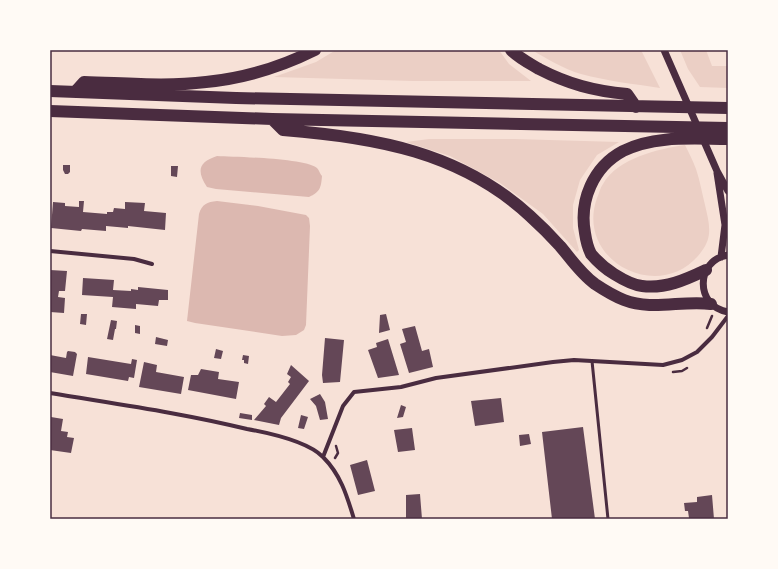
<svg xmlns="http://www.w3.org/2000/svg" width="778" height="569" viewBox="0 0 778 569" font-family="'Source Sans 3',sans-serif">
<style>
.green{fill:#ebcfc5}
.water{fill:#dcb8b0}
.building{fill:#644757}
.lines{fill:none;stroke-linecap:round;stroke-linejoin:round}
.path{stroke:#4a2c40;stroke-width:2.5}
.service{stroke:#4a2c40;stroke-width:3}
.minor{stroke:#4a2c40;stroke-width:4}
.tertiary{stroke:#4a2c40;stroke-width:7}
.motorway{stroke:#4a2c40;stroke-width:12}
.neatline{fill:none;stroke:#4a2c40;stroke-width:1.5}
</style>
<rect width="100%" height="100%" fill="#f7e1d7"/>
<path class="green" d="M336 50H499L509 64 531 81H413L274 77 316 62Z
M532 50H641L660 88C634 84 607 81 581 74 564 69 547 59 532 50Z
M680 50H706L712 66H728V88L700 87 688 69Z
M429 139H514L619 142 597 155 580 180 573 205V228L579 250 577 252 543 214 500 183 450 156 406 142Z
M685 145C689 153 693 161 696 169 700 181 702 193 705 205 707 214 710 224 709 234 708 243 703 250 698 256 657 303 575 260 597 198 599 194 600 188 603 184 618 158 658 149 685 145Z"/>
<path class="water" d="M217 156C236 157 304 158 317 168 319 170 320 174 322 176 321 188 320 192 309 197L216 189 207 187C196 170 199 162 217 156Z
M217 201 258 206 306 215 309 218 310 226 306 325 304 330 296 335 282 336 195 323 187 321 199 214C202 204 207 202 217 201Z"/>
<path class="building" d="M63 165H70V172L68 174H65L63 170Z
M171 166H178L177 177 171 176Z
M79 201H84L83 212 107 214V212H113L114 208 125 209V202L145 203 144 211 166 213 165 230 128 226V228L106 226V231L82 229 81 231 51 228 53 202 65 203V206L79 207Z
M50 270 67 271 65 291H59L58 297 65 298 64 313 50 312Z
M83 278 114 280 113 290 131 291V289L138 290V287L168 290V300H159L158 306 136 304V309L112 307 113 297 82 295Z
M81 314H87L86 325 80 324Z
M386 314 390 330 379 333 380 315Z
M111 320 117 321 116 329H115L113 340 107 339Z
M135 325 140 326V334L135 333Z
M415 326 422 351 429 349 433 367 409 373 400 344 406 342 402 329Z
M156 337 168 340 167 346 155 344Z
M325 338 344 340 340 382 323 383 322 375Z
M388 339 399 375 378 378 368 350 377 347 376 343Z
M216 349 223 351 221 359 214 358Z
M68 351 75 352 77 354 73 376 50 372V355L66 358 67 352Z
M243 355 249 356 248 364 244 363V360H242Z
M88 357 131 364 132 359 137 360 134 378 129 377 128 381 86 374Z
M144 362 157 365 156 372 184 377 181 394 139 387Z
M291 365 309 381 281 418 279 425 254 420 266 406 264 404 269 397 276 402 290 384 288 382 291 377 287 374Z
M201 369 219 372 218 379 239 382 236 399 188 390 191 375H198Z
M320 394 325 402 328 419 320 420 316 406 310 399Z
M501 398 504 422 475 426 471 401Z
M401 405 406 407 403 417 397 418Z
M240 413 252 415V420L239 418Z
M301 415 308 417 304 429 298 428Z
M51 417 63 419 61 431 68 432 67 437 74 438 71 453 50 450Z
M583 427 595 519H552L542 432Z
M412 428 415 450 398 452 394 430Z
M529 434 531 444 520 446 519 435Z
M367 460 375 491 358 495 350 465Z
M420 494 422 519H406V495Z
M712 495 714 519H690L689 518 688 511H685L684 503 697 502V497Z"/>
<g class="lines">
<path class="path" d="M707 328 712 316
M673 372 682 371 687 368
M335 458 338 453 336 446"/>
<path class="service" d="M592 361 608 519"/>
<path class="minor" d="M50 251 134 259 152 264
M50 393C116 404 182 413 247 429 269 433 308 442 323 457 341 475 347 496 354 519
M323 457 343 406 354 392 401 387 436 378 553 362 574 360 663 365 682 360 697 352 712 337 728 316"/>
<path class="tertiary" d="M664 50 717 171 728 191
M717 173 725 225 721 257
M728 255C695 260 695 307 728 312"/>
<path class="motorway" d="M511 50C519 58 529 63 539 69 568 84 594 91 627 94L636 107
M50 91 236 98 728 108
M75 92 84 82C124 83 166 87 206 82 245 78 281 67 315 50
M50 111 272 119 728 128
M272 119 283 130C374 137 461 152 530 216 540 225 551 236 560 246 571 259 581 274 595 284 604 290 614 296 624 300 652 311 682 300 711 304
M706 270C685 280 665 289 642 286 632 285 622 279 614 274 606 269 597 261 591 254 588 248 586 240 585 233 579 201 593 167 623 151 655 135 693 139 728 139"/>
</g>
<rect width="778" height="569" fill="none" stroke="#fffaf5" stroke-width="102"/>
<rect x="51" y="51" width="676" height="467" class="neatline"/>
</svg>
